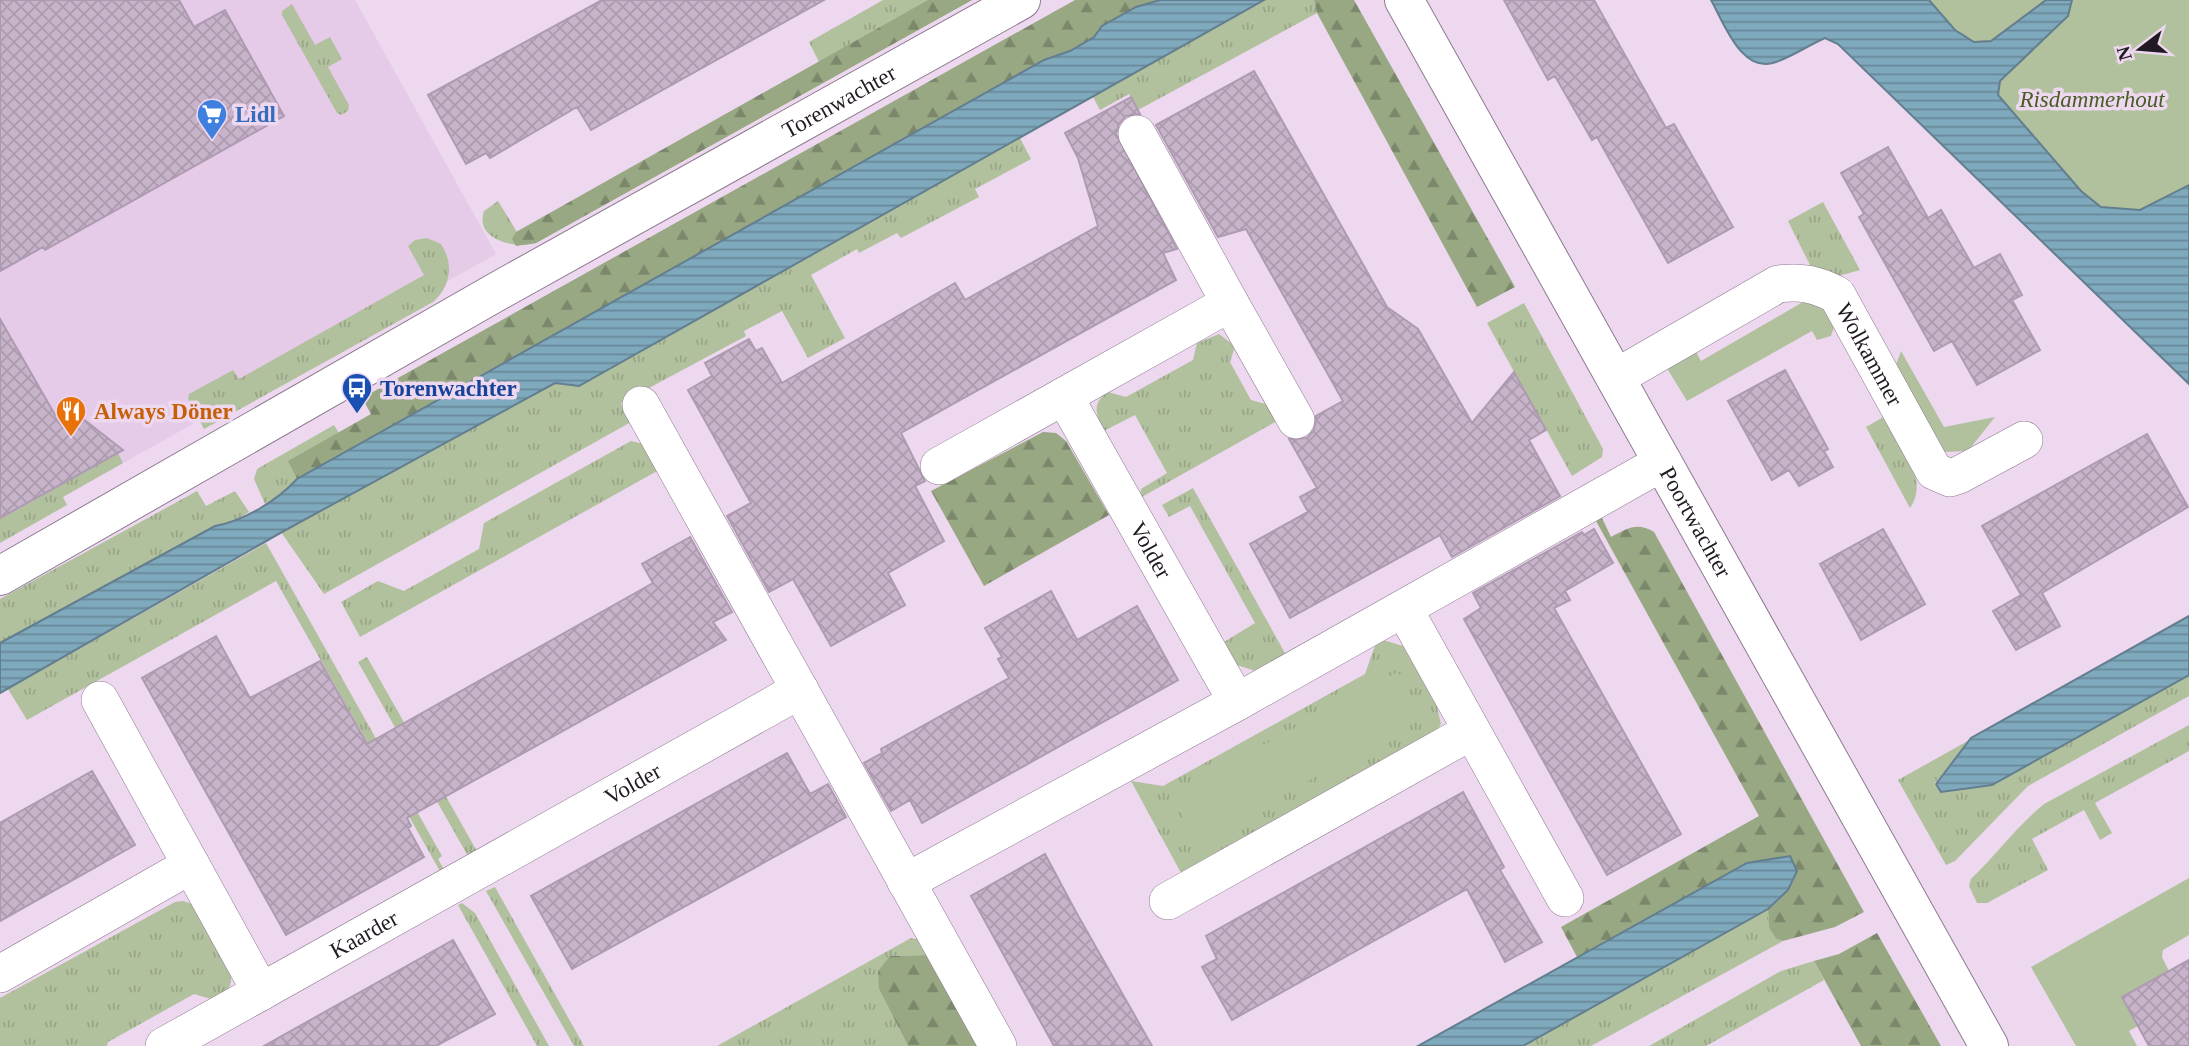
<svg xmlns="http://www.w3.org/2000/svg" width="2189" height="1046" viewBox="0 0 2189 1046" font-family="'Times New Roman',serif">
<style>
.built{fill:#e5cbe8}
.grass{fill:url(#grass-tufts)}
.forest{fill:url(#forest-firs)}
.green{fill:#b1c19d}
.water{fill:url(#water-rules);stroke:#637e8f;stroke-width:2}
.building{fill:url(#building-cross-hatch);stroke:#ae9ab1;stroke-width:2}
.lines{fill:none;stroke-linecap:round;stroke-linejoin:round}
.minor-casing{stroke:#8d7a8f;stroke-width:38}
.tertiary-casing{stroke:#8d7a8f;stroke-width:40}
.minor{stroke:#fff;stroke-width:37}
.tertiary{stroke:#fff;stroke-width:38}
.labels{text-anchor:middle;dominant-baseline:central;stroke-width:7;stroke-linejoin:round;paint-order:stroke}
.park-label{font-size:23px;font-style:italic;fill:#495e27;stroke:#edd8ef}
.street-label{font-size:23px;fill:#221a23;stroke:#edd8ef}
.shop-label{font-size:23px;font-weight:bold;fill:#366cbe;stroke:#edd8ef;text-anchor:start}
.transit-label{font-size:23px;font-weight:bold;fill:#164399;stroke:#edd8ef;text-anchor:start}
.food-label{font-size:23px;font-weight:bold;fill:#c56008;stroke:#edd8ef;text-anchor:start}
</style>
<defs>
<pattern id="grass-tufts" width="24" height="20" patternUnits="userSpaceOnUse" patternTransform="scale(1.75)"><rect width="24" height="20" fill="#b1c19d"/><path d="M3 7l-1-3M5 7V3M7 7l1-3M15 17l-1-3M17 17v-4M19 17l1-3" fill="none" stroke="#98a587"/></pattern>
<pattern id="forest-firs" width="22" height="20" patternUnits="userSpaceOnUse" patternTransform="scale(1.75)"><rect width="22" height="20" fill="#98a883"/><path d="M5 1l3.5 6h-7zM16 11l3.5 6h-7z" fill="#7c886b"/></pattern>
<pattern id="water-rules" width="6" height="5" patternUnits="userSpaceOnUse" patternTransform="scale(1.75)"><rect width="6" height="5" fill="#7fa9bd"/><path d="M0 2.5h6" fill="none" stroke="#688999"/></pattern>
<pattern id="building-cross-hatch" width="8" height="8" patternUnits="userSpaceOnUse" patternTransform="scale(1.75)"><rect width="8" height="8" fill="#c8b4ca"/><path d="M0 0l8 8M0 8l8-8" fill="none" stroke="#ac9aad"/></pattern>
</defs>
<rect width="100%" height="100%" fill="#edd8ef"/>
<path class="built" d="M0 0H355L496 254 0 532Z"/>
<path class="grass" d="M883 0H972L536 243C516 249 474 240 484 211L498 201 517 232 820 64 809 42Z
M1264 0H1314L1317 13 1138 110 1129 94 1100 110 1093 97Z
M292 4 315 45 330 37 342 59 328 67 349 105 348 111 341 115 337 113 282 15V11Z
M1020 138 1031 159 975 189 979 197 901 238 897 233 859 253 857 249 811 275 845 338 808 358 782 311 744 331 746 336 621 403 631 422 324 594 281 532 555 383 579 386Z
M1823 202 1860 270 1835 277 1813 271 1788 221Z
M427 238 441 244C454 264 451 286 433 302L204 429 188 399 189 394 233 370 239 379 424 275 408 246 415 240Z
M1524 303 1603 449 1602 457 1572 476 1487 323Z
M1219 334 1235 346 1230 362 1251 400 1269 405 1277 421 1140 498 1141 489 1167 473 1135 415 1104 431C1096 416 1091 403 1108 392L1126 397 1193 360 1197 343Z
M1887 415C1900 442 1930 480 1910 508L1866 427Z
M334 425 339 433 289 461 297 479 284 494 265 504 254 479 257 469Z
M631 441 644 444 659 470 360 637 341 602 378 581 404 591 479 549 484 523Z
M118 453 123 463 63 497 67 505 0 543V519Z
M1193 488 1286 655 1255 671 1234 664 1224 642 1255 623 1190 506 1169 517 1162 505Z
M197 491 206 506 235 491 249 512 231 523 215 526 0 643V599Z
M266 543 442 856 438 859 445 871 441 873 276 581 27 720 8 689Z
M1383 640 1403 646 1437 707 1441 724 1435 733 1181 873 1131 781 1163 786 1365 674 1376 643Z
M367 657 478 853 469 858 358 662Z
M2189 675V696L2028 786 1955 861 1946 865 1898 780 1973 738 1934 784 1942 792 1992 785Z
M2189 725V751L2095 803 2112 833 2100 840 2084 810 2032 839 2048 870 1987 903H1977L1969 886 1971 879C1996 855 2017 826 2044 804Z
M495 887 584 1046H574L486 891Z
M183 901 192 904 231 973C232 989 227 993 214 1000L194 994 108 1042 107 1046H0V998L175 902Z
M462 903 475 913 549 1046H537L458 905Z
M1768 909 1769 928 1776 939 1783 941 1591 1046H1523Z
M911 938 919 940 927 955 890 956 879 989 908 1046H717Z
M1814 961 1824 980 1706 1046H1649L1781 971Z"/>
<path class="forest" d="M928 0H972L536 243 516 246 512 239 516 232Z
M1075 0H1160L1136 7 1102 26 1094 37 1070 51 1044 60 297 479 288 461 371 414 362 398Z
M1314 0H1354L1515 287 1477 307 1317 13Z
M1043 432 1056 433 1066 441 1109 515 984 586 931 491Z
M1602 518 1611 537C1628 528 1637 522 1654 532L1864 912 1835 927 1783 941 1776 939 1769 928 1768 909 1780 899 1797 871 1790 857 1747 863 1577 957 1561 927 1759 816 1596 521Z
M1877 933 1941 1046H1861L1814 961 1839 954Z
M927 955 978 1046H908L879 989 878 971 890 956Z"/>
<path class="green" d="M1874 0H2189V300Z
M1804 294 1819 300 1835 324 1831 336 1817 340 1812 331 1687 401 1665 365 1694 348 1701 361 1803 302Z
M1901 351 1944 427 1995 417 1968 451 1944 452 1895 368Z
M1398 672 1423 718 1196 842 1171 795Z
M2189 878V935L2163 950 2162 957 2169 971 2122 997 2138 1026 2129 1031 2137 1046H2076L2031 967Z"/>
<path class="water" d="M1160 0H1264L579 386 555 383 282 532 0 693V643L215 526C244 521 278 500 297 479L1044 60 1070 51 1094 37 1102 26 1136 7Z
M1711 0H1929L1955 30 1974 42 1991 41 2046 0H2072L2068 16 2000 81 1998 95 2081 191 2101 207 2140 210 2189 185V384L1838 44 1825 38C1809 45 1793 56 1776 62 1742 75 1724 23 1711 0Z
M2189 616V675L1992 785 1941 792 1936 784 1971 738Z
M1790 856 1797 871 1788 890 1768 909 1523 1046H1418L1747 863Z"/>
<path class="building" d="M0 0H179L194 27 225 10 284 116 45 250 43 247 0 271Z
M602 0H824L591 130 577 107 490 158 486 153 466 164 428 95Z
M1504 0H1594L1666 128 1674 124 1733 227 1668 263 1597 137 1592 140 1555 76 1548 80Z
M1254 71 1387 307 1418 329 1472 423 1514 372 1546 430 1529 440 1560 496 1452 557 1440 535 1290 618 1250 544 1308 512 1300 497 1317 488 1289 439 1307 438 1314 430 1316 416 1343 401 1246 229 1218 237 1156 125Z
M1131 97 1140 114 1126 116 1119 124 1116 134 1177 249 1163 253 1176 280 901 433 925 481 915 486 944 541 888 573 905 605 831 646 793 579 769 592 727 516 751 503 688 390 712 376 705 363 749 339 756 351 762 348 782 383 955 283 965 300 1098 226 1078 158 1065 133Z
M1888 147 1928 218 1941 210 1974 268 2000 254 2022 295 2012 300 2040 350 1977 385 1952 341 1934 351 1859 217 1864 214 1841 173Z
M0 319 58 420 73 411 123 450 0 518Z
M1785 370 1828 449 1824 451 1833 467 1799 486 1789 470 1772 480 1728 401Z
M2147 434 2188 507 2042 593 2060 626 2016 650 1993 611 2021 595 1982 526Z
M1594 529 1613 563 1565 591 1570 600 1554 608 1681 834 1607 875 1464 619 1481 608 1473 593 1582 532 1584 535Z
M1883 529 1925 604 1861 640 1820 564Z
M690 537 732 612 713 622 726 640 407 818 411 826 408 828 424 857 286 935 142 678 216 636 250 698 320 661 367 744 653 583 642 564Z
M1051 591 1077 640 1137 606 1178 680 922 823 910 800 891 811 864 763 882 753 881 749 1009 678 998 659 1002 657 985 628Z
M787 753 810 794 828 784 846 817 572 969 531 896Z
M92 771 135 845 0 921V823Z
M1463 792 1504 867 1500 870 1542 942 1505 962 1467 889 1232 1020 1202 967 1217 959 1206 936Z
M1045 854 1076 912 1152 1046H1054L971 896Z
M453 940 495 1014 436 1046H264Z
M2189 960V1046H2149L2122 997Z"/>
<g class="lines">
<g class="minor-casing">
<g id="minor">
<path d="M1230 303 1296 420"/>
<path id="s1" d="M1615 378 1778 284C1801 281 1816 284 1837 295L1934 471 1950 478 1959 475 2024 440"/>
<path id="s2" d="M1064 396 1237 702"/>
<path d="M641 405 998 1046"/>
<path d="M939 466 1230 303 1137 134"/>
<path d="M1404 609 1565 898"/>
<path d="M100 700 261 992"/>
<path d="M906 882 1237 702 1663 462"/>
<path d="M1168 901 1470 732"/>
<path d="M0 974 191 865"/>
<path id="s3" d="M164 1046 800 690"/>
</g>
</g>
<g class="tertiary-casing">
<g id="tertiary">
<path id="s4" d="M1404 0 1989 1046"/>
<path id="s5" d="M0 576 498 291 1021 0"/>
</g>
</g>
<use href="#minor" class="minor"/>
<use href="#tertiary" class="tertiary"/>
</g>
<defs>
<g id="supermarket-pin" transform="scale(1.575)"><path d="M0 17L-7.5 6A9.5 9.5 0 1 1 7.5 6Z" fill="#3f7fe0" stroke="#edd8ef"/><path d="M-6-5.5h2.5l.6 2H6L4.5 2H-2.5L-4.4-4H-6ZM-1.5 3.2a1.3 1.3 0 1 0 .1 0ZM3 3.2a1.3 1.3 0 1 0 .1 0Z" fill="#fff"/></g>
<g id="bus-pin" transform="scale(1.575)"><path d="M0 17L-7.5 6A9.5 9.5 0 1 1 7.5 6Z" fill="#1a4fb4" stroke="#edd8ef"/><path d="M-5-6H5V4H4V6H2V4H-2V6H-4V4H-5ZM-3.5-4V0h7V-4ZM-3.5 1.2v1.5H-2V1.2ZM2 1.2v1.5H3.5V1.2Z" fill="#fff"/></g>
<g id="restaurant-pin" transform="scale(1.575)"><path d="M0 17L-7.5 6A9.5 9.5 0 1 1 7.5 6Z" fill="#e8710a" stroke="#edd8ef"/><path d="M-5-6h1v4h1v-4h1v4h1v-4h1v5L-1.5 .5V6h-2V.5L-5-1ZM5-6V6H3V1.5H1.5Q1.5-4 5-6Z" fill="#fff"/></g>
</defs>
<g fill-rule="evenodd">
<use href="#supermarket-pin" x="212" y="114"/>
<use href="#bus-pin" x="357" y="388"/>
<use href="#restaurant-pin" x="71" y="411"/>
</g>
<g class="labels">
<g class="park-label">
<text x="2092" y="99">Risdammerhout</text>
</g>
<g class="street-label">
<text stroke="none"><textPath href="#s5" startOffset="964">Torenwachter</textPath></text>
<text stroke="none"><textPath href="#s1" startOffset="317">Wolkammer</textPath></text>
<text stroke="none"><textPath href="#s4" startOffset="598">Poortwachter</textPath></text>
<text stroke="none"><textPath href="#s2" startOffset="177">Volder</textPath></text>
<text stroke="none"><textPath href="#s3" startOffset="537">Volder</textPath></text>
<text stroke="none"><textPath href="#s3" startOffset="229">Kaarder</textPath></text>
</g>
<g class="shop-label">
<text x="235" y="114">Lidl</text>
</g>
<g class="transit-label">
<text x="380" y="388">Torenwachter</text>
</g>
<g class="food-label">
<text x="94" y="411">Always Döner</text>
</g>
</g>
<g transform="translate(2140 49) rotate(254)" stroke="#edd8ef" stroke-width="5" paint-order="stroke">
<path d="M0-5L12 26L0 18L-12 26Z" fill="#221a23"/>
<text y="-10" font-size="19" font-weight="bold" text-anchor="middle" fill="#221a23">N</text>
</g>
</svg>
